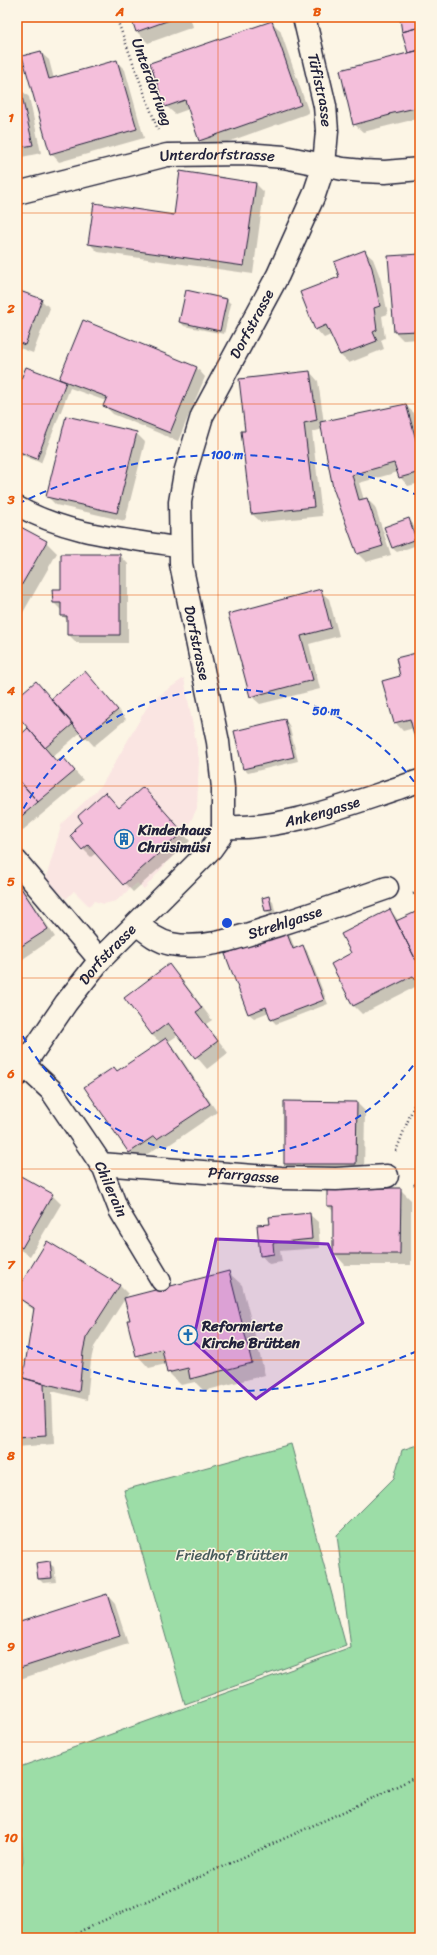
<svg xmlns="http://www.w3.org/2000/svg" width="437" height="1955" viewBox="0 0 437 1955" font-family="Sriracha,sans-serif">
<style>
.built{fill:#fae5e2}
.green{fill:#9cdda7;stroke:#5f8071}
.shadow{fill:#0003}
.building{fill:#f4bfdb;stroke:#22223b}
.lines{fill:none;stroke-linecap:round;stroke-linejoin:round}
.service-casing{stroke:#22223b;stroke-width:22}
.minor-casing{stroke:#22223b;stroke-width:25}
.tertiary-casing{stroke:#22223b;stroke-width:25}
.path{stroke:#22223b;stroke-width:2.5;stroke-dasharray:1 3;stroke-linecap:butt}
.service{stroke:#fcf5e5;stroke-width:19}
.minor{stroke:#fcf5e5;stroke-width:22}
.tertiary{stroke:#fcf5e5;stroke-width:22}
.marked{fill:#7b2cbf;fill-opacity:0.2;stroke:#7b2cbf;stroke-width:3;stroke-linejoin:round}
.grid{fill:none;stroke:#e8590c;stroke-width:1;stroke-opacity:0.55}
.ring{fill:none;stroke:#1d4ed8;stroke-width:2;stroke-dasharray:7 5}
.labels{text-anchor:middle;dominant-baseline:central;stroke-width:3;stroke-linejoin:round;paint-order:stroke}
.street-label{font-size:15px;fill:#22223b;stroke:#fcf5e5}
.poi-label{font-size:15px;font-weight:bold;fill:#22223b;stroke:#fcf5e5;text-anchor:start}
.park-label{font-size:15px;fill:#475a5b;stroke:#fcf5e5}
.centre{fill:#1d4ed8;stroke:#fcf5e5;stroke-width:2}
.ring-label{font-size:12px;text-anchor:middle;font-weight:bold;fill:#1d4ed8;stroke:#fcf5e5;stroke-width:3;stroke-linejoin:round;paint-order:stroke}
.neatline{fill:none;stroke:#e8590c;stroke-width:1.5}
.grid-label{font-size:13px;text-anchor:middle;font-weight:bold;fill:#e8590c}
</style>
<rect width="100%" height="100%" fill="#fcf5e5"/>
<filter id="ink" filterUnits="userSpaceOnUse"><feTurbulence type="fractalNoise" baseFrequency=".025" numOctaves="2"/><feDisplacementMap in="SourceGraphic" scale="8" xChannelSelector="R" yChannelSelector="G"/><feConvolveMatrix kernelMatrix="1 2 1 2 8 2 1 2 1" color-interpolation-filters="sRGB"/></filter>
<g filter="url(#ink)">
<path class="built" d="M184 678 199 759 197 808 176 852 144 889 137 883 116 901 104 904 94 901 89 906 74 891 66 899 46 878 62 823 102 785 150 702Z"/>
<path class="green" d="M291 1444 346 1646 185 1704 124 1490Z
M420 1444V1938H17V1878L23 1861 17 1768 351 1648 337 1535 394 1478 402 1450Z"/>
<path class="shadow" d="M132 17H190L193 27 148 43 137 32Z
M410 17H420V118L363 132 354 124 410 53Z
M271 22 280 30 309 113 208 149 200 140 189 109 175 114 166 106Z
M40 52 49 60 54 79 117 62 125 70 144 138 59 162 51 153Z
M20 89 29 97 41 153 17 158V90Z
M256 184 264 192 253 274 98 252 89 243 175 216Z
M364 251 373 259 380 277 388 314 382 316 385 338 381 340 384 349 349 363 340 355 331 335 324 338 316 329 340 278Z
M420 255V339L403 340 395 332Z
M17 291 41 300 50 308 33 353 17 347Z
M227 300 231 304 224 334 184 326 180 321Z
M84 322 197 368 205 377 178 441 113 414 104 405 106 401 70 388 41 463 17 453V379L22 380 63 382 60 379Z
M310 372 318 381 324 423 405 405 414 413 420 435V483L408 486 400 477 398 472 359 483 364 500 367 499 375 507 391 555 366 562 358 554 334 487 323 429 312 432 322 516 261 522 252 514 242 432H246Z
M136 433 145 442 125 521 56 505 47 496Z
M409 519 413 524 420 544 397 552 392 548 385 528Z
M17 526 46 542 57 553 17 623Z
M120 555 128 564V643H77L68 634V621L62 615V611L54 603 62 590Z
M320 591 329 599 339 636 309 644 320 689 260 704 251 696Z
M420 653V741L416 737 414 728 403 731 395 722 401 676Z
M93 681 126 719 94 746 81 732 52 757 57 763 71 767 83 780 17 835V739L30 728 17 714V699L52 700Z
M285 720 289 725 298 761 248 773 243 768Z
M105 793 120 809 151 797 190 841 133 892 96 853 91 857 83 849V822Z
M17 880 55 937 17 963Z
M268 897 273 902 276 914 271 915 266 911Z
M390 910 399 921 420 911V987L419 985 362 1014 354 1006 332 964 353 954Z
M286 932 290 936 295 949 303 946 307 951 328 1004 276 1024 272 1020 269 1012 254 1018 249 1014 226 955Z
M168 966 180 977 212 1020 206 1024 228 1053 207 1069 178 1035 168 1042 174 1048 217 1112 166 1147 163 1144 138 1160 129 1152 117 1072 161 1043 152 1035Z
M356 1102 365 1111 364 1173 293 1172 285 1164Z
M17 1175 52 1195 61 1204 30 1256 17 1248Z
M400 1189 411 1200V1265H345L334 1253V1212L328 1206Z
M309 1214 318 1222 320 1248 280 1251 282 1262 269 1264 261 1255 271 1225Z
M47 1242 120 1286 128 1294 94 1347 91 1360 87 1400 52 1391 54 1444 17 1447V1380L24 1379 35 1311 17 1297V1291Z
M229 1273 242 1285 265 1375 204 1391 195 1382 181 1385 168 1372 166 1364 149 1368 137 1355Z
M49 1563 54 1567 56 1582 43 1583 39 1579Z
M107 1595 115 1604 128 1644 17 1680V1624Z"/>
<path class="building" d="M131 17H178L136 32Z
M406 17H420V27L402 32 400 19Z
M272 21 301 105 199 141 185 100 165 107 150 63Z
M420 27V50L408 53 402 32Z
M420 50V107L389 114 390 115 353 125 340 70Z
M41 51 49 79 117 60 137 129 50 154 22 56Z
M20 88 33 145 17 148V89Z
M180 171 256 183 244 266 88 244 94 203 174 215Z
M365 250 372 268 380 306 374 308 377 330 373 332 377 341 340 355 326 325 315 330 300 292 339 277 334 262Z
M420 254V331L394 332 388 256Z
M17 290 42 299 25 345 17 342Z
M186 290 227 299 220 331 179 322Z
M83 320 197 367 170 433 103 406 107 397 59 379Z
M26 367 66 382 37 459 17 451V378L21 379Z
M310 371 317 420 304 423 314 507 251 514 241 431H245L239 379Z
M406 404 420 454V472L399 478 394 463 352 475 359 500 367 498 383 546 357 554 333 488 320 422Z
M66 416 137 432 117 513 46 497Z
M409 518 416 539 392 548 384 527Z
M17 525 47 541 17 593Z
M61 554H120V635H67V616H61V603H53L52 589H61Z
M321 589 331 628 301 636 313 680 250 697 228 614Z
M420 652V736L415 738 410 719 394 723 382 681 400 676 396 658Z
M85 671 118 710 84 738 51 699Z
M36 681 73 724 45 748 17 715V697Z
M285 719 294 757 243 769 234 731Z
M28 728 57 762 63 757 75 771 38 802 17 778V738Z
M17 778 38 802 17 820Z
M143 787 183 832 123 885 88 845 82 850 70 836 75 831 74 829 82 822 78 816 105 792 119 808Z
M17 882 48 929 17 949Z
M269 896 272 910 265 911 262 898Z
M390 909 420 968V987L413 976 353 1006 331 964 351 953 341 934Z
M420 910V968L396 921Z
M286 931 293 949 303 945 324 1000 271 1020 266 1007 248 1014 225 954Z
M169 964 202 1008 196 1012 218 1041 195 1058 168 1023 152 1035 124 998Z
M166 1038 210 1104 157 1139 154 1136 129 1153 84 1087 114 1067 117 1071Z
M284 1101 357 1102 356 1164H284Z
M17 1174 53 1194 22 1248 17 1245Z
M327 1188H401L400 1254H333V1206H327Z
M310 1213 312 1239 273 1243 274 1254 260 1256 257 1225 270 1224 269 1217Z
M47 1241 120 1285 86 1338 83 1352 79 1392 23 1378 34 1308 17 1297V1290Z
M229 1271 252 1363 190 1379 188 1368 167 1373 162 1349 136 1356 127 1320H130L124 1298Z
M23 1378 44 1384 46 1436 17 1438V1379Z
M50 1561 52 1578 38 1579 36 1563Z
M107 1594 120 1636 17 1669V1623Z"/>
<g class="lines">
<g class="service-casing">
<path id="service" d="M17 506C69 535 122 538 180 547
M101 1164 119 1211 161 1281"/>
</g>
<g class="minor-casing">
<g id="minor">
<path id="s1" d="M223 827C287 831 358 800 420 781"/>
<path d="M17 862 100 960"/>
<path id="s2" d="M137 924C147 932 157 941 171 944 205 951 242 936 275 926 312 914 350 901 387 888"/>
<path id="s3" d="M24 1065 51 1090 101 1164 281 1178 336 1179 387 1176"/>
<path id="s4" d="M17 1075 66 1003 100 960 211 849 221 835 223 827V788L218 742 181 564 180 502 185 473 202 416 278 275 314 195 324 165"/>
</g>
</g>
<g class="tertiary-casing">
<g id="tertiary">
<path id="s5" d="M304 17 325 106 327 131 324 165"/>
<path id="s6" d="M17 193 167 155 246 154 284 157 343 169 363 171 385 172 420 169"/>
</g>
</g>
<path class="path" d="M116 17 158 130
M413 894 420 891
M396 1151 420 1090
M414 1184 420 1189
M65 1938 356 1806 420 1775"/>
<use href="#service" class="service"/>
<use href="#minor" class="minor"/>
<use href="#tertiary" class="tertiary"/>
</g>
</g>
<path class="marked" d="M216 1239 328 1244 363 1323 256 1399 193 1341Z"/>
<path class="grid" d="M218 17V1938M17 213H420M17 404H420M17 595H420M17 786H420M17 978H420M17 1169H420M17 1360H420M17 1551H420M17 1742H420"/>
<g class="ring">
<path d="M420 1056A234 234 0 0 1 18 1027M18 819A234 234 0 0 1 420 790"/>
<path d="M417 1351A468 468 0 0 1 18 1342M18 504A468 468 0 0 1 417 495"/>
</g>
<defs>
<g id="building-ring" transform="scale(1)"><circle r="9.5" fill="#fcf5e5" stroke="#1f6fb2" stroke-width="1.5"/><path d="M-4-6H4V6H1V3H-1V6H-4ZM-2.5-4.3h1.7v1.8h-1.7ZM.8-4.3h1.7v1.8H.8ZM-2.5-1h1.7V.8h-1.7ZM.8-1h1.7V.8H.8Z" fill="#1f6fb2"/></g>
<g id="church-ring" transform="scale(1)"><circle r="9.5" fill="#fcf5e5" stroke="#1f6fb2" stroke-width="1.5"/><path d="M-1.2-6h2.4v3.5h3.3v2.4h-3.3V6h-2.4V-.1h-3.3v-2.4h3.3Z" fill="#1f6fb2"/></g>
</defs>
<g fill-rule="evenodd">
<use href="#building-ring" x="124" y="839"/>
<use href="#church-ring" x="188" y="1335"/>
</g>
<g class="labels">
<g class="street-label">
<text transform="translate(152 82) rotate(70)">Unterdorfweg</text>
<text stroke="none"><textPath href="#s5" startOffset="75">Tüfistrasse</textPath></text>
<text stroke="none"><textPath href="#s6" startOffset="205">Unterdorfstrasse</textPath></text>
<text stroke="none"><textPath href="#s4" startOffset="847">Dorfstrasse</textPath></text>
<text transform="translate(197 643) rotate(78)">Dorfstrasse</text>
<text stroke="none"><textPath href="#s1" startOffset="101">Ankengasse</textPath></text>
<text stroke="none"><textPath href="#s2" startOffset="157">Strehlgasse</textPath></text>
<text stroke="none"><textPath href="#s4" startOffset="151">Dorfstrasse</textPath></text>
<text stroke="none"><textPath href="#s3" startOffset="269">Pfarrgasse</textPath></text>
<text transform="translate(111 1189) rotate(66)">Chilerain</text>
</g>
<g class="poi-label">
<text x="138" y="830">Kinderhaus<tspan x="138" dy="17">Chrüsimüsi</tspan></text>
<text x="202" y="1326">Reformierte<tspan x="202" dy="17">Kirche Brütten</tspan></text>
</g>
<g class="park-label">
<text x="232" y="1555">Friedhof Brütten</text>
</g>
</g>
<circle cx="227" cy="923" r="6" class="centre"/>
<g class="ring-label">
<text x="227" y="459">100 m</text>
<text x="326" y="715">50 m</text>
</g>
<rect width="437" height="1955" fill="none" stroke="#fcf5e5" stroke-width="44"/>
<rect x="22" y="22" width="393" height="1911" class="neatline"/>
<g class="grid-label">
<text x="120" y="16">A</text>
<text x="317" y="16">B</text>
<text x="11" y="122">1</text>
<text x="11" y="313">2</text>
<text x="11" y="504">3</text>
<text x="11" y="695">4</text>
<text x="11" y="886">5</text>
<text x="11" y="1078">6</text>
<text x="11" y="1269">7</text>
<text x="11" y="1460">8</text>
<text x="11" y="1651">9</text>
<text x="11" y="1842">10</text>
</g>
</svg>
